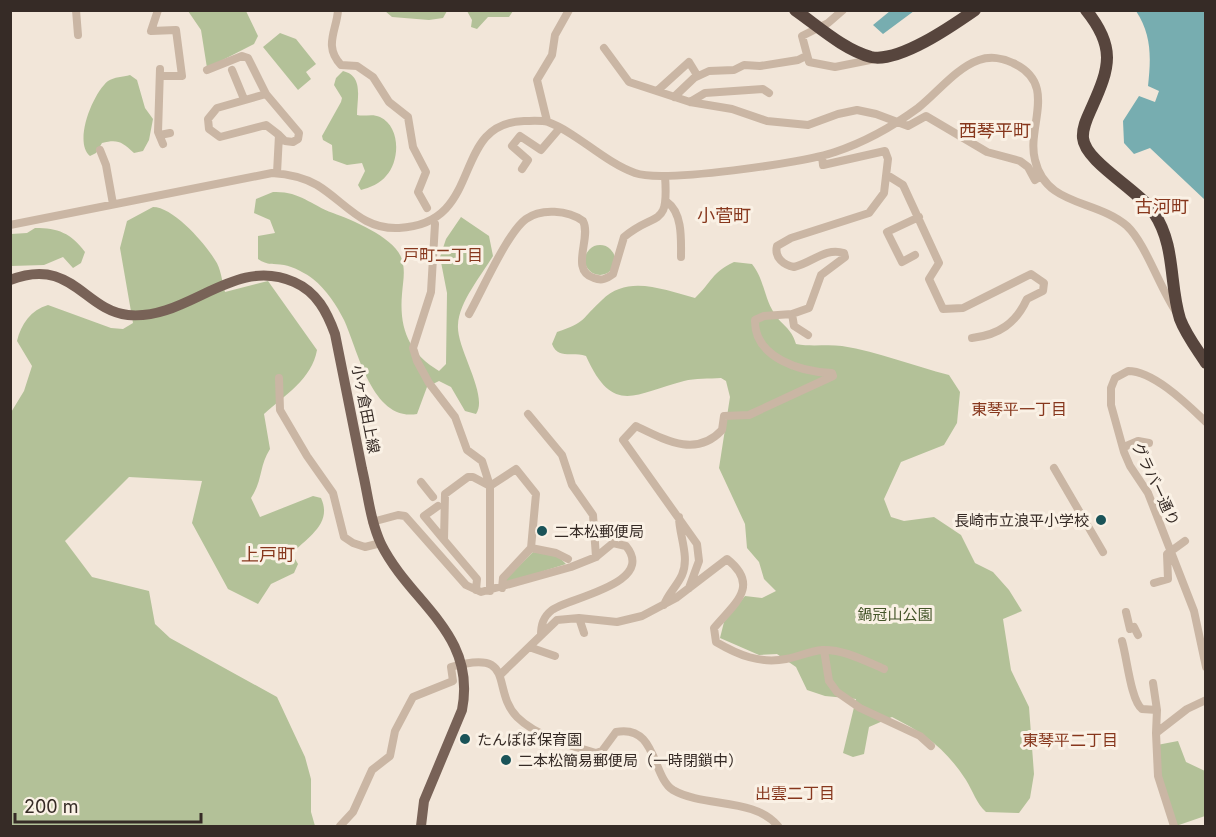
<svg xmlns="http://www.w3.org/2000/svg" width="1216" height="837" viewBox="0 0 1216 837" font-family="Inter,'Noto Sans JP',sans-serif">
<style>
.green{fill:#b3c198}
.water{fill:#77adb0}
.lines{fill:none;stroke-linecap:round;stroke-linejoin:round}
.stream{stroke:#77adb0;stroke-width:1.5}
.minor{stroke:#cab6a4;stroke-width:8}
.major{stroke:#786257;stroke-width:10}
.highway{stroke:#57453d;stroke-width:12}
.poi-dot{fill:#1a5358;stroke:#faf1e5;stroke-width:2}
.labels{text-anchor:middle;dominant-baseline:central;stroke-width:6;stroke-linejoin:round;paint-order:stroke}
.street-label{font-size:15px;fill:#362b26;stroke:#faf1e5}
.poi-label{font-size:15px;fill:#362b26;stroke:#faf1e5;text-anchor:start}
.park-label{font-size:15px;fill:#445529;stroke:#faf1e5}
.neighbourhood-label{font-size:16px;fill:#87371d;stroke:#faf1e5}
.quarter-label{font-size:18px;fill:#87371d;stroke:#faf1e5}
</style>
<rect width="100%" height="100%" fill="#f2e6d9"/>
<path class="green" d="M188 11H246L258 36 254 44 207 68 201 30Z
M385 11H447L443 18 429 20 392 17Z
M467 11H513L509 17H488L477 29 471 27 472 20Z
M280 33 296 39 316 64 306 72 311 79 298 90 263 47Z
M343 71C364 76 357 98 357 115 365 117 372 113 380 117 401 127 400 161 386 176 381 183 369 188 361 190L358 185 365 171 362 163 347 165 333 160 332 145 323 140 322 136 341 102 342 98 334 85 336 78Z
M130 75 137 80 145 108 153 119 149 140 143 151 134 153C122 142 118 139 102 143L96 153 90 156C73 142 93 93 108 81 114 77 123 77 130 75Z
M273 192C300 191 309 204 333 213 352 220 393 237 401 257 406 269 403 281 402 294 399 329 409 353 439 371L446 364 447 293 440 257 446 239 461 217 489 236 493 256C481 276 459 302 458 325 456 348 489 396 476 414L465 411 451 387 439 381 427 387 417 414C372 422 358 350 344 320 337 306 326 289 313 279 307 274 292 266 284 265 273 263 268 266 258 259V236L275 233 270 220 254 213 256 199Z
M153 207C173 207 205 243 215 260 221 268 222 282 225 292L268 281 317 350C312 379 285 395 264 414L270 449C259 466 263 480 251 498L260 517 313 496 321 498C333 524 307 537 292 554L298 564 294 573 271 584 258 604 228 589 192 523 202 481 129 477 65 541 92 577 149 591 155 624 170 638 277 697 305 757 311 779V812L315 826H11L10 414 24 391 32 366 17 341C21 324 31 310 48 305L111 328 123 329 133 323 120 248 127 221Z
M35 228C58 228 71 233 85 252L81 263 73 268 63 257 44 265 11 266V234L27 233Z
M585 260a15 15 0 1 1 30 0a15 15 0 1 1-30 0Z
M734 262 752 264C764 279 764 297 774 313 782 326 791 327 796 344 812 347 827 344 842 346 879 352 914 366 949 375L960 392 957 423 944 445 901 462 884 499 891 517 904 521 934 517 961 535 975 563 993 572 1009 590 1022 611 1003 619 1011 670 1029 707 1034 774 1030 798 1019 813 986 812C976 803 973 791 966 780 946 749 924 733 892 717L869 727 864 754 853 757 843 753 856 699 825 696 807 690 796 667 777 654 759 655 720 638 724 622 745 596 762 598 776 591 764 579 759 562 747 548 745 524 719 468 730 397 726 381 721 378C709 379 695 378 684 381 634 394 613 416 586 356 572 351 558 360 552 344L557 332C587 322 581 319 602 300 628 274 664 290 695 298 712 282 711 273 734 262Z
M533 552 557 555 566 564 506 583V579Z
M1178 741 1186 762 1205 771V816L1176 826 1163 789 1157 745Z"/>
<path class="water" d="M890 11H914L883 34 873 25Z
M1136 11H1205V200L1150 148 1134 154 1124 143 1123 121 1139 96 1155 102 1159 91 1148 86C1151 58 1152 35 1136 11Z"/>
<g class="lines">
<path class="stream" d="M505 826H526
M570 826H582"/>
<path class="minor" d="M76 10 78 35
M158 10 151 31 176 30 182 76H160
M338 10C337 30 323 46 341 65L357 66 373 77 389 102 408 117 413 147 426 172 418 192 427 208
M843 10 828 23 802 36 809 62 835 67 875 59
M604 48 629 82 690 102 732 109 767 121 808 125 838 114 857 110 876 114 908 126 926 116 987 152 1020 161 1028 167 1035 180 1041 176
M160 69 158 132 163 144
M207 70 242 56 248 58 266 94
M232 70 244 99
M657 91 689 62 697 75
M674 97 694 78 709 71 734 70 744 65 760 66 798 60 806 56
M690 102 705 93 763 89 769 93
M547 121 537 80 552 55 555 35 569 10
M160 135 170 133
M100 150 106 165 113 204
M522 169 528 160 512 146 520 136 541 150 559 129
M277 173 279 135 285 141 293 142 298 139 299 133 266 94 217 108 208 119 209 129 220 137 266 125 279 135
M887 175 903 185 939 263 929 279 943 309 963 308 1031 274 1044 283 1043 291 1027 299C1016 323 999 335 972 338
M667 202C683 213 681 241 681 257
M435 224 431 292 413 348 417 361 429 383 455 417 467 450 482 461 490 486V591
M10 225 272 173C288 174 303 177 317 185 345 202 362 230 399 228 486 224 449 123 524 121 531 121 541 120 548 122 576 132 604 162 635 173 662 183 804 163 835 152 865 142 892 127 918 108 937 93 956 68 979 60 990 56 1003 58 1013 63 1059 84 1026 127 1035 160 1046 207 1096 199 1127 226 1146 244 1160 289 1177 313
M915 255 902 262 887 232 919 217
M469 314C482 291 507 233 526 219 541 208 568 210 583 221 592 238 569 270 594 278 602 281 606 279 613 274L624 237C656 210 669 230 665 176
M792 314 794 326 808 335
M279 378 280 410 307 456 333 493 344 537 353 543 365 547 381 543
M528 414 562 455 572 485 593 515 596 557
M1206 422C1188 405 1154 371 1128 371L1115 378 1111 388V405L1124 452 1130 466 1148 493 1194 611 1206 667
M1124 447 1138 441 1149 443
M1054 468 1103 552
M421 482 433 497
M490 486 516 469 536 494 531 548 503 578 502 588
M438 506 424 516 444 540
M372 522 398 515 405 516 466 585 481 592 571 567 596 557 613 543 626 546C657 584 567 598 552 610 543 617 541 625 541 635
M531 548 556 553 568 559
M1154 583 1168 579 1167 554 1185 541
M689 588 699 561 697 544 623 440 636 426C665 440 696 458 722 430L724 416 749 415 833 376 832 373C801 372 754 358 755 320L764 316 792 314 809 308 821 275 845 257 844 253C825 247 812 263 794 267 784 265 774 258 777 246L791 238 869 213 884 193 888 159 885 151 823 165 822 156
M476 590 477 579 444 540 445 494 468 477H473L490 486
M664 605C668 594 677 586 682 575 690 557 679 535 679 517
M1126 612 1130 629 1134 627 1138 635
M579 618 584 633
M1122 641C1127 658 1131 701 1142 709L1157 710 1156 733
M529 647 555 656
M824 650 829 681 837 692 860 708 920 736 931 746
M501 674 557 620 579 618 617 622 642 616 676 598 727 559C761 586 734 604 714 628L716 642C738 655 760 664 786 659 798 657 810 651 822 650 844 649 865 661 884 669
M1153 683 1157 710
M340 826 353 812 372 770 390 756 395 731 413 697 453 681 451 667C518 648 490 689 517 717 536 736 571 746 596 753L602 751 616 732C657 724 652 777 673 790 704 808 754 797 778 826
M1174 826 1158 776 1156 733 1187 709 1206 700"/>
<path class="major" d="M10 280C72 256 83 310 128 315 188 321 233 255 294 282 317 292 327 312 335 334 344 379 353 424 362 469 368 494 370 520 381 544 411 604 477 633 462 710L424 801 421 826"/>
<path class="highway" d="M795 10C818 26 844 50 871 57 899 63 952 26 975 10
M1086 10C1116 47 1110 67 1092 107 1088 116 1082 127 1083 138 1085 162 1139 190 1154 213 1176 246 1169 284 1180 319 1186 335 1197 349 1206 363"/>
</g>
<g class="poi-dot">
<circle cx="1101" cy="520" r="6"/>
<circle cx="542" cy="531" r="6"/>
<circle cx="465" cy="739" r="6"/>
<circle cx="506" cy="760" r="6"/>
</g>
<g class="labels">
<g class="street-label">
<text transform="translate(366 409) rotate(79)">小ヶ倉田上線</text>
<text transform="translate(1156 484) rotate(65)">グラバー通り</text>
</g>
<g class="poi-label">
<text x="1089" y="520" text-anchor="end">長崎市立浪平小学校</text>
<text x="554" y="531">二本松郵便局</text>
<text x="477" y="739">たんぽぽ保育園</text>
<text x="518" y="760">二本松簡易郵便局（一時閉鎖中）</text>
</g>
<g class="park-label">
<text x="895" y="614">鍋冠山公園</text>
</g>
<g class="neighbourhood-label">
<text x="443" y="255">戸町二丁目</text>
<text x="1019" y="409">東琴平一丁目</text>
<text x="1070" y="740">東琴平二丁目</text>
<text x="795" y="793">出雲二丁目</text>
</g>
<g class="quarter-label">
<text x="995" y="130">西琴平町</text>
<text x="1162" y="206">古河町</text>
<text x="724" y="215">小菅町</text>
<text x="268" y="554">上戸町</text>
</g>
</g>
<rect width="1216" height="837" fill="none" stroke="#362b26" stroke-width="24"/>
<path d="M15 813v9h186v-9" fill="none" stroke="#362b26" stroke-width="3"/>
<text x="24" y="813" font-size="18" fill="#362b26" stroke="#faf1e5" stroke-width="4.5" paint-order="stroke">200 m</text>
</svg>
